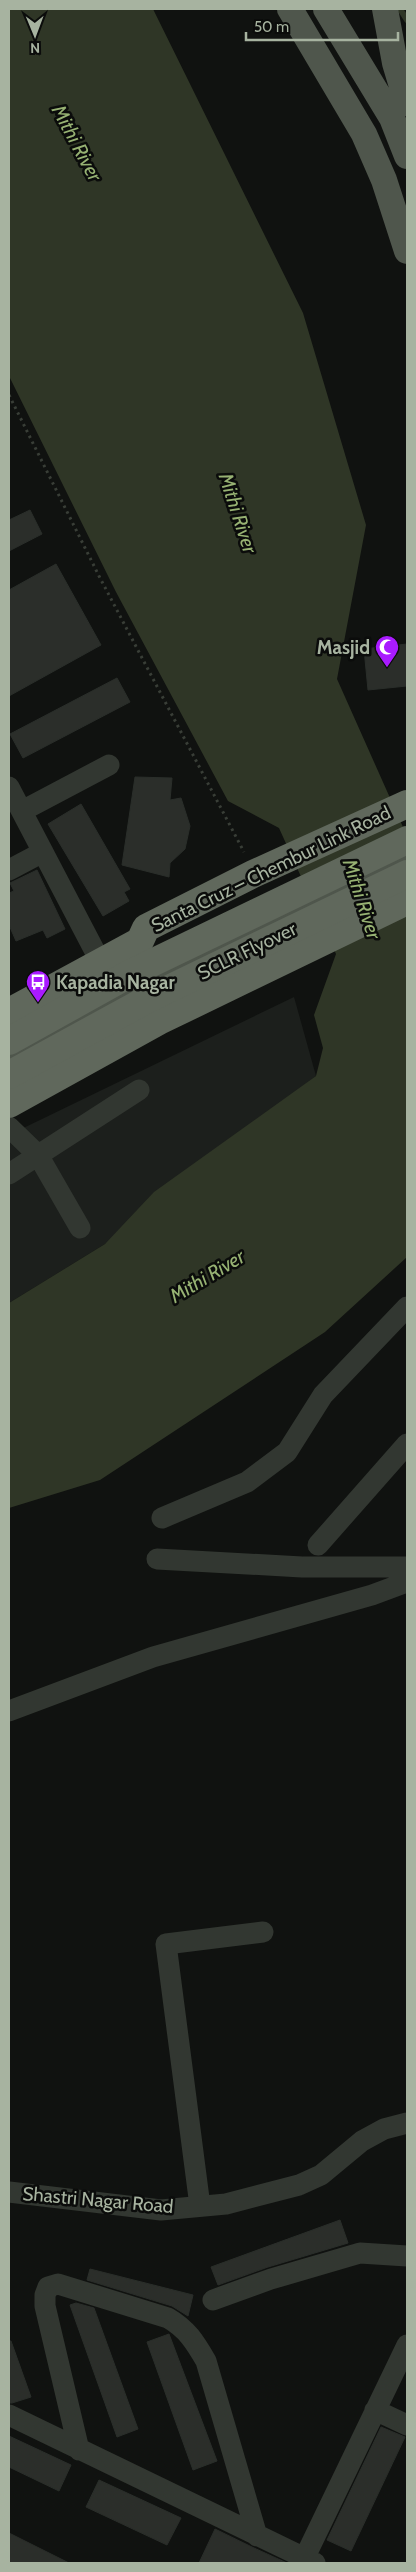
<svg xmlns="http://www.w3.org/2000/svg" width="416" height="2572" viewBox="0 0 416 2572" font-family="Cabin,sans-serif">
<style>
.built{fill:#1c1f1c}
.water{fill:#2f3626}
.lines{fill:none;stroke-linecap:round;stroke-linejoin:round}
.stream{stroke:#2f3626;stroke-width:6}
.building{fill:#2b2e2a;stroke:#2a2e2a}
.path{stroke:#393e37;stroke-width:3;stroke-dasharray:2.5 4;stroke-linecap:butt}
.minor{stroke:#323731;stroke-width:21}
.major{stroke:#4f564c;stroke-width:26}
.highway{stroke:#60685c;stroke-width:28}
.major-bridge{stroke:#4f564c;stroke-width:26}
.highway-bridge{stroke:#60685c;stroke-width:28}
.labels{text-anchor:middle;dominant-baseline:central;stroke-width:5;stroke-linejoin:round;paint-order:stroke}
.poi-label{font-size:19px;font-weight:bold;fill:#a7b3a0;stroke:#0b0c0b;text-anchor:end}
.street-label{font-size:19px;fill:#a7b3a0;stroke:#0b0c0b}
.water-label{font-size:20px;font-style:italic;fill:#97b273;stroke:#0b0c0b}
</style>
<rect width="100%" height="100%" fill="#101210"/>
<path class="built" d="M294 997 316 1076 105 1244 9 1303V1135Z"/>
<path class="water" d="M9 9H153L303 313 366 525 337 679 407 836V1257L325 1332 100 1480 9 1508V1303L105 1244 154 1192 316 1076 323 1048 314 1015 336 954 279 828 228 801 116 592 9 376Z"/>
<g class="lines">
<path class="stream" d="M400 9 407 20"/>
</g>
<path class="building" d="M30 510 42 534 9 551V520Z
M56 564 101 645 9 696V590Z
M407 644V686L368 690 364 649Z
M117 678 130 702 23 758 10 734Z
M135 777 172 778 170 800 181 798 190 826 185 849 170 863 169 877 122 865Z
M81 804 130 889 124 892 129 901 103 916 48 824Z
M37 870 65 929 47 938 43 930 16 941 9 925V893L14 891 10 883Z
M340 2220 348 2243 268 2267 218 2285 211 2267Z
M90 2269 193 2295 188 2316 172 2306 87 2280Z
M76 2303 94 2308 138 2429 117 2437 70 2305Z
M169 2334 217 2461 193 2470 147 2342Z
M9 2341H11L31 2397 12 2403H9Z
M381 2427 405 2437 351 2551 327 2540Z
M9 2436 71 2465 59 2491 9 2467Z
M99 2480 181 2518 167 2545 86 2507Z
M215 2529 254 2548 287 2563H199Z
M9 2533 69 2563H9Z"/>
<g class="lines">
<path class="path" d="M9 395 99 576 244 852"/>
<path class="minor" d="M9 787 100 961
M22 811 109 765
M9 870 43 852
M9 1127 38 1155 80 1228
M9 1174 139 1090
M162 1518 247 1482 287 1452 323 1395 407 1307
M318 1545 407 1444
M157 1559 302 1567H407
M9 1711 153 1657 372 1595 407 1582
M9 2192 161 2210 226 2204 299 2185 321 2175 362 2141 384 2129 407 2123
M200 2206 166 1944 263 1932
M213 2300 271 2279 360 2253 407 2256
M375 2410 407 2425
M9 2415 315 2563
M79 2450 45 2306V2295L48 2287 58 2284 168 2318C187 2329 195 2342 206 2361L257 2536
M304 2559 407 2345"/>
<path class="major" d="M290 9 364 134 384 180 407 251
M326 9 392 118 407 156
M385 9 395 63 407 103"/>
<path class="highway" d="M9 1012 140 941 146 928 253 874 407 804
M9 1104 159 1021 407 901"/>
<path class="major-bridge" d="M9 1058 140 985 407 857"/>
<path class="highway-bridge" d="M9 1041 133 972 407 840
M9 1075 148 999 407 874"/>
</g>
<defs>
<g id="mosque-pin" transform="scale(1.25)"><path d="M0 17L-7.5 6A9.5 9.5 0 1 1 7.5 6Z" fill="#a91bff" stroke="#0b0c0b"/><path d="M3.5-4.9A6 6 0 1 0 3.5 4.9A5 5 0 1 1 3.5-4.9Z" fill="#fff"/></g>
<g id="bus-pin" transform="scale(1.25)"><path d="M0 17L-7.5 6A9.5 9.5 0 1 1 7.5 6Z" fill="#a91bff" stroke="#0b0c0b"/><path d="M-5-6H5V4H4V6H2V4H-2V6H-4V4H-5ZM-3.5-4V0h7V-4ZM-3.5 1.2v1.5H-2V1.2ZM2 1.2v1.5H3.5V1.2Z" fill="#fff"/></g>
</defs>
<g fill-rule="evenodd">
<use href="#mosque-pin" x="387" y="647"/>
<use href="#bus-pin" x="38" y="982"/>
</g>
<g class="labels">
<g class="poi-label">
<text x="370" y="647">Masjid</text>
<text x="56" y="982" text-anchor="start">Kapadia Nagar</text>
</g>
<g class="street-label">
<text transform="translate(271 869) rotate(-26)">Santa Cruz – Chembur Link Road</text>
<text transform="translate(247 951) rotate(-26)">SCLR Flyover</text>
<text transform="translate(98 2200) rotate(5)">Shastri Nagar Road</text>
</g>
<g class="water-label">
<text transform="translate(77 143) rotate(62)">Mithi River</text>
<text transform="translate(238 513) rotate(72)">Mithi River</text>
<text transform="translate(362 899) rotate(72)">Mithi River</text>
<text transform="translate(207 1276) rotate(-31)">Mithi River</text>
</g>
</g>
<rect width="416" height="2572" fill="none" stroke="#a7b3a0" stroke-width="20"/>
<g transform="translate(35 35) rotate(179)" stroke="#0b0c0b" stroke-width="4" paint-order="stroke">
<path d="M0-4L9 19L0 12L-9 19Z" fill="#a7b3a0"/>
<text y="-8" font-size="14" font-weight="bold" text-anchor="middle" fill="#a7b3a0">N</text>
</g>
<path d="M246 32v8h152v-8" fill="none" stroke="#a7b3a0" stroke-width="2.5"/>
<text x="254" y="32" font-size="15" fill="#a7b3a0" stroke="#0b0c0b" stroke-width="4" paint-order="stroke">50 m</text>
</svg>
